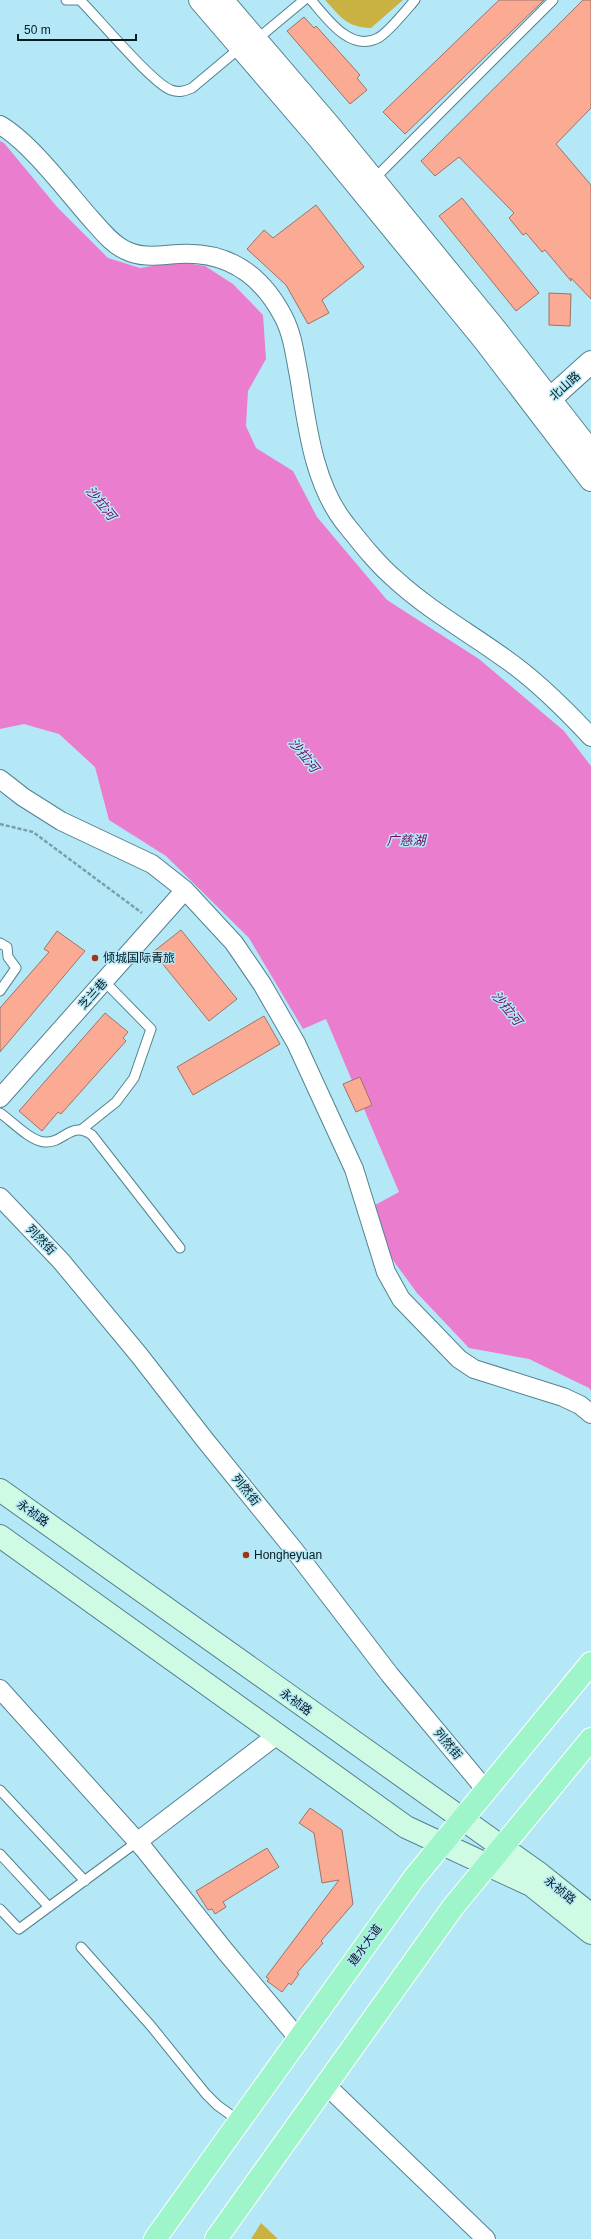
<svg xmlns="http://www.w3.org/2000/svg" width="591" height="2239" viewBox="0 0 591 2239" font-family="Helvetica,'Noto Sans SC',sans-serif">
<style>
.green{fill:#c9b241}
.water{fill:#eb7dcf}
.building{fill:#fbab93;stroke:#9d7367}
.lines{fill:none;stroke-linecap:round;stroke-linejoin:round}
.service-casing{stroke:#528290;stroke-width:11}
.minor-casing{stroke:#528290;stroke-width:20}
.tertiary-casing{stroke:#528290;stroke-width:24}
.secondary-casing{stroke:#528290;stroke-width:24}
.primary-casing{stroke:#fff;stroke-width:24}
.path{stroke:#78a0ab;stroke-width:2.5;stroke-dasharray:4 2;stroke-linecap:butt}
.service{stroke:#fff;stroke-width:9}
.minor{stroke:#fff;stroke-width:18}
.tertiary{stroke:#fff;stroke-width:22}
.secondary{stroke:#cffae4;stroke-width:22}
.primary{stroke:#9ff5ca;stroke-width:22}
.poi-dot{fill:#9d3713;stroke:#b5e8f7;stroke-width:1.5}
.labels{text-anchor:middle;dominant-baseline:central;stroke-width:3;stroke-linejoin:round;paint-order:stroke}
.street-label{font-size:12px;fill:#071b20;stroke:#b5e8f7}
.poi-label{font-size:12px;fill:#071b20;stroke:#b5e8f7;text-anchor:start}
.water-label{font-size:13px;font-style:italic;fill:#720b5f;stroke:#b5e8f7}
</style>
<rect width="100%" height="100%" fill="#b5e8f7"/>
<path class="green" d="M325 0H403L371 28C346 27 341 17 325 0Z
M261 2223 278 2239H251Z"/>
<path class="water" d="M0 141 4 143 58 208 108 258 140 268 178 262 205 266 233 284 263 315 266 359 248 391 246 426 256 448 293 471 317 517 387 600 479 659 564 731 591 766V1391L589 1388 529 1359 469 1348 417 1293 390 1256 375 1205 399 1192 326 1019 303 1029 249 938 166 856 109 820 95 767 59 734 24 724 0 729Z"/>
<path class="building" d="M499 0H544L405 134 383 112Z
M583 0H591V108L556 144 591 185V299L571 278V281L545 250 542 252 526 233 523 235 509 218 514 213 459 157 435 176 421 161Z
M304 17 314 28 316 26 360 75 357 78 367 90 350 104 287 31Z
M462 198 539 293 516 311 439 216Z
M316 205 364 267 322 300 329 313 308 324 286 285 247 249 264 230 273 238Z
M549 293 571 294 570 326 549 325Z
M181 930 237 999 209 1021 153 952Z
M57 931 85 951 0 1052V1008L49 952 44 949Z
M105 1013 128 1032 123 1038 126 1041 61 1114 58 1112 42 1131 19 1111Z
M264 1016 280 1044 193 1095 177 1067Z
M360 1077 372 1105 356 1112 343 1084Z
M310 1808 342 1830 353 1904 321 1941 323 1943 297 1973 299 1974 291 1985 289 1983 282 1992 267 1981 269 1979 266 1977 339 1880 322 1883 314 1833 299 1823Z
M267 1848 279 1867 223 1902 226 1907 215 1914 212 1909 208 1910 196 1891Z"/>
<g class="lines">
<g class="service-casing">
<path id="service" d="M66 0H78
M80 0C98 18 152 83 171 90 179 93 185 91 192 88L241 47
M311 0C326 17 350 53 378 38 388 33 407 9 415 0
M256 40 304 0
M373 180 553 0
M0 943 7 947 8 957 16 968 0 991
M0 1113C12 1121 29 1140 44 1142 64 1144 70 1120 92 1135L180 1248
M81 1130 116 1102 134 1078 151 1029 104 981
M0 1790 85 1881
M0 1854 49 1907
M0 1909 19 1929 137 1842
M81 1947 151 2026 206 2094 217 2105 239 2121"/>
</g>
<g class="minor-casing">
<path id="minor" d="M0 125C31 143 67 192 92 220 102 231 112 244 125 250 143 259 160 255 179 254 228 251 262 275 284 318 293 336 295 356 299 376 307 424 313 482 344 522 360 542 377 564 396 580 430 611 470 633 507 660 538 682 565 709 591 737
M0 779 23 797 61 821 152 864 185 890 234 943 262 984 296 1043 354 1169 386 1272 401 1299 459 1359 474 1369 563 1397 580 1405 591 1414
M0 1098 185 890
M0 1197 61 1261 139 1355 205 1440 295 1551 390 1675 485 1789
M0 1689 144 1849 225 1951 298 2038
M137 1842 277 1735
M326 2085 486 2239"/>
</g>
<g class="tertiary-casing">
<path id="tertiary" d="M200 0 316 135 484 340 591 480
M222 0 329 125 496 330 591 452
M540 408 591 362"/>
</g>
<g class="secondary-casing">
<path id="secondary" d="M0 1490 540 1874 591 1915
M0 1536 406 1827 531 1885 591 1933"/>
</g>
<g class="primary-casing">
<path id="primary" d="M155 2239 414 1878 591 1663
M216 2239 453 1907 591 1739"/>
</g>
<path class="path" d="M0 824 33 832 142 913"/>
<use href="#service" class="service"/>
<use href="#minor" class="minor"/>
<use href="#tertiary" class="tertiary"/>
<use href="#secondary" class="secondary"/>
<use href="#primary" class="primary"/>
</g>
<g class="poi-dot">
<circle cx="95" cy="958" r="4"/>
<circle cx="246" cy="1555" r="4"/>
</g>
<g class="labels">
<g class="street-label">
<text transform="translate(565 386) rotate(-42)">北山路</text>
<text transform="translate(93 994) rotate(-48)">芝兰巷</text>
<text transform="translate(41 1240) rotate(46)">列然街</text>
<text transform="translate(246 1490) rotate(51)">列然街</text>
<text transform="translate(33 1513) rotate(36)">永祯路</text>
<text transform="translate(296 1702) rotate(36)">永祯路</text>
<text transform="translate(448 1744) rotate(50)">列然街</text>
<text transform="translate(560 1890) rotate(39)">永祯路</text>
<text transform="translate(365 1945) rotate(-54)">建水大道</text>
</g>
<g class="poi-label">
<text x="103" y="958">倾城国际青旅</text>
<text x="254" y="1555">Hongheyuan</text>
</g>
<g class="water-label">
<text transform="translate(101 503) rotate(51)">沙拉河</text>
<text transform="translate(304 755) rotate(51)">沙拉河</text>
<text x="406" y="840">广慈湖</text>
<text transform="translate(507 1008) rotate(51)">沙拉河</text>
</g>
</g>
<path d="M18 34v6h118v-6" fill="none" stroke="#071b20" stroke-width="2"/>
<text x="24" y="34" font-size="12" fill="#071b20" stroke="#b5e8f7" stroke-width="3" paint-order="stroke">50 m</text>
</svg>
